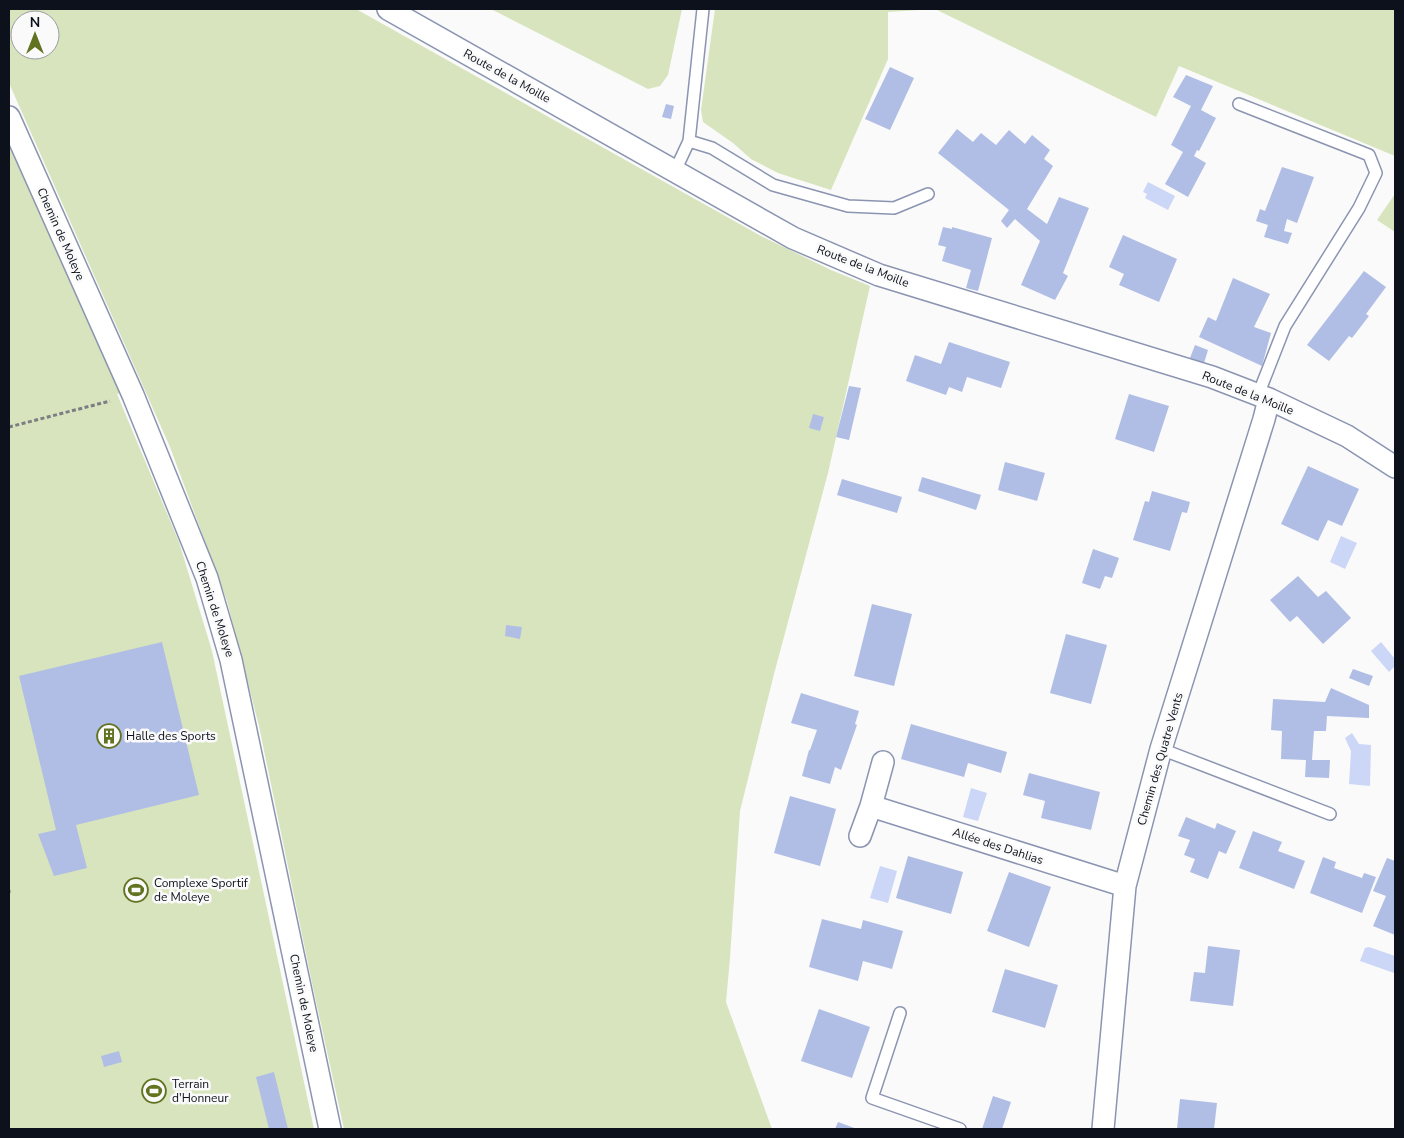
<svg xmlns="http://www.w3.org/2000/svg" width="1404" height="1138" viewBox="0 0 1404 1138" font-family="'Nunito Sans',sans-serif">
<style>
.green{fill:#d8e4bd;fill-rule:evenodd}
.water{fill:#ccd7f7}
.building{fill:#b0bee5}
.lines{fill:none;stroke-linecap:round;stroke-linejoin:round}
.lane-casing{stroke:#8b95b1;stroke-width:14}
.street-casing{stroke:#8b95b1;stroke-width:24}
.path{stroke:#7c7e84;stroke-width:3;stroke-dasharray:4 2.5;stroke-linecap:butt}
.lane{stroke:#fff;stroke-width:11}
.street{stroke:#fff;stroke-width:21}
.labels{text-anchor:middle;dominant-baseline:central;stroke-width:5;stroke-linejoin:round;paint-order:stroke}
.street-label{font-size:12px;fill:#0d111b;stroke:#fafafa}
.poi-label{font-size:12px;fill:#0d111b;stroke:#fafafa;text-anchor:start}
</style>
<rect width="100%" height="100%" fill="#fafafa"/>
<path class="green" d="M9 9H356L761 236 831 270 870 286 828 473 774 674 740 811 730 958 726 1002 772 1129H344L312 983 259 726 227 601 170 447 9 83ZM20 20H50V50H20Z
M491 9H682L668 75 660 86 648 89Z
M715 9H1395V156L1179 66 1156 117 935 9 888 12V59L831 190 778 173 751 159 733 143 703 122 701 110Z
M9 122 125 392 117 394 179 542 212 651 314 1129H9Z
M1395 194V232L1377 220Z"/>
<path class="water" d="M1148 182 1175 196 1168 210 1145 198 1147 194 1143 192Z
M1341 536 1357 543 1345 569 1330 562Z
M1381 642 1395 659V666L1389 672 1371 651Z
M1352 733 1359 744 1371 745 1370 786 1349 784 1351 751 1345 738Z
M971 788 987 793 978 821 963 817Z
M880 866 897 871 888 903 870 898Z
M1369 947 1395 956V969L1394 973 1360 961 1365 948Z"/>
<path class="building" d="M890 67 914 78 890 130 865 119Z
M1186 75 1213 86 1201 110 1216 118 1199 151 1197 150 1194 156 1206 163 1188 197 1165 184 1183 152 1171 145 1191 106 1173 97Z
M666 104 674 106 671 119 662 117Z
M957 129 973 142 981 133 996 145 1009 130 1025 144 1032 135 1050 150 1044 159 1053 166 1027 209 1047 224 1059 197 1089 208 1063 273 1068 276 1055 300 1021 285 1040 241 1015 219 1007 228 1001 221 1009 210 938 153Z
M1282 167 1314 177 1297 223 1287 219 1284 231 1292 233 1288 244 1264 237 1268 225 1256 221 1260 209 1265 211Z
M943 227 952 229V227L992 238 978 291 966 288 971 270 942 261 946 247 938 245Z
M1123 235 1177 259 1159 302 1119 285 1124 274 1109 267Z
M1364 271 1386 287 1366 314 1369 316 1352 338 1349 336 1329 361 1307 345Z
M1233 278 1270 294 1254 327 1271 333 1262 366 1199 337 1208 317 1216 321Z
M949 342 1010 362 1001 388 967 377 962 392 949 387 946 395 906 381 915 355 941 364Z
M1195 345 1208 350 1204 363 1190 358Z
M849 386 861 388 849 440 836 437Z
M1129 394 1169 406 1154 452 1115 439Z
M813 414 824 417 820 431 809 428Z
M1005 462 1045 473 1037 501 998 490Z
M1308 466 1359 489 1342 526 1328 520 1318 541 1281 524Z
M922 477 981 495 976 510 918 491Z
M842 479 902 497 897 513 837 495Z
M1152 491 1190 502 1187 513 1182 512 1170 551 1133 540 1145 501 1149 502Z
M1093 549 1119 558 1112 578 1105 576 1100 589 1082 583Z
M1298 576 1318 597 1326 591 1351 618 1323 644 1297 616 1290 622 1270 600Z
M872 604 912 614 894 686 854 676Z
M506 625 522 627 520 639 505 636Z
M1066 634 1107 645 1091 704 1050 693Z
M162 642 199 795 76 825 87 868 54 876 38 834 56 830 19 676Z
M1353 669 1373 676 1369 686 1349 678Z
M1331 688 1369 705V718L1327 716 1326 731H1314L1312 760H1330L1329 778 1305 777 1306 760 1281 759 1282 731 1271 730 1273 699 1325 702Z
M801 693 859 711 855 724 857 725 841 770 835 767 830 784 802 776 809 750H810L817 730 791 723Z
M911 724 1007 752 1001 773 968 763 964 777 901 759Z
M1029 773 1100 792 1091 830 1041 818 1045 801 1023 795Z
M790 796 836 809 820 866 774 853Z
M1186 817 1215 829 1217 823 1236 831 1226 854 1219 851 1208 879 1190 872 1195 859 1184 855 1190 840 1178 836Z
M1253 831 1282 842 1278 851 1305 861 1294 889 1239 868Z
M908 856 963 872 951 914 896 898Z
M1323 857 1336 862 1334 868 1362 878 1364 873 1376 877 1362 913 1310 893Z
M1387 858 1395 861V935L1373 926 1386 896 1373 891Z
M1009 872 1051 887 1029 947 987 931Z
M822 919 861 929 863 920 903 931 892 969 863 961 858 981 809 967Z
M1208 946 1240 950 1233 1006 1190 1001 1194 972 1205 973Z
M1005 969 1058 985 1045 1028 992 1012Z
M819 1009 870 1027 852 1078 801 1061Z
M119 1051 122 1062 104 1067 101 1056Z
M274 1072 288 1129H269L256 1077Z
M993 1096 1011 1102 1002 1129H982Z
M1180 1099 1217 1103 1214 1129H1177Z
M838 1122 857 1129H835Z"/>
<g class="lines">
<g class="lane-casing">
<path id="lane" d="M1239 104 1369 155 1376 173 1359 208 1285 326 1258 395
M689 141 712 148 773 185 848 206 894 208 928 194
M675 171 689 141 703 9
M1161 749 1330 814
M900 1013 872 1098 960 1129"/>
</g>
<g class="street-casing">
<path id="street" d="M388 9 793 238 879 275 1212 377 1269 399 1347 436 1395 467
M9 117 133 395 207 578 231 660 330 1129
M871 806 1125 886
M860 836 871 806 883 762
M1103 1129 1125 886 1161 749 1264 419 1269 399"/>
</g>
<path class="path" d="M9 427 110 401
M9 890V893"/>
<use href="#lane" class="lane"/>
<use href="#street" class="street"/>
</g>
<defs>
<g id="building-ring" transform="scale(1.25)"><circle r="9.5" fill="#fafafa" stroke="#617321" stroke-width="1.5"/><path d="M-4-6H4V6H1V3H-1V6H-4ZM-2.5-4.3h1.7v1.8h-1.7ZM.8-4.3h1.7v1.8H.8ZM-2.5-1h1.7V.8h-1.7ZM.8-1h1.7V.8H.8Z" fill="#617321"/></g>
<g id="stadium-ring" transform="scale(1.25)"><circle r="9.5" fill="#fafafa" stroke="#617321" stroke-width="1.5"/><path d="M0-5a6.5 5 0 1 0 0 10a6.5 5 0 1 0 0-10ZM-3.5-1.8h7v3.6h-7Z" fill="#617321"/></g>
</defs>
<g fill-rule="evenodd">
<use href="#building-ring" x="109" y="736"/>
<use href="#stadium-ring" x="136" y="890"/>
<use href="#stadium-ring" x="154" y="1091"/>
</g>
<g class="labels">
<g class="street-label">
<text transform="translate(507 76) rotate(29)">Route de la Moille</text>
<text transform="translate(61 234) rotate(66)">Chemin de Moleye</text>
<text transform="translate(863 266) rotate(21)">Route de la Moille</text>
<text transform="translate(1248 393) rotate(22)">Route de la Moille</text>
<text transform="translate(215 609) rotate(72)">Chemin de Moleye</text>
<text transform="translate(1160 759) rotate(-74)">Chemin des Quatre Vents</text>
<text transform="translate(998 846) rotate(18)">Allée des Dahlias</text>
<text transform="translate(304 1003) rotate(78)">Chemin de Moleye</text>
</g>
<g class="poi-label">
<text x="126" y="736">Halle des Sports</text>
<text x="154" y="883">Complexe Sportif<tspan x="154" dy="14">de Moleye</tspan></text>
<text x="172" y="1084">Terrain<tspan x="172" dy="14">d'Honneur</tspan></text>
</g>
</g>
<rect width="1404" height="1138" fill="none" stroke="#0d111b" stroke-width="20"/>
<g transform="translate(35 35)"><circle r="24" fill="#fafafa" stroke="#9b9da1"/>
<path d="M0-4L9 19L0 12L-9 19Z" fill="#617321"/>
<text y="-8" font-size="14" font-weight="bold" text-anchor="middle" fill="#0d111b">N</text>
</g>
</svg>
